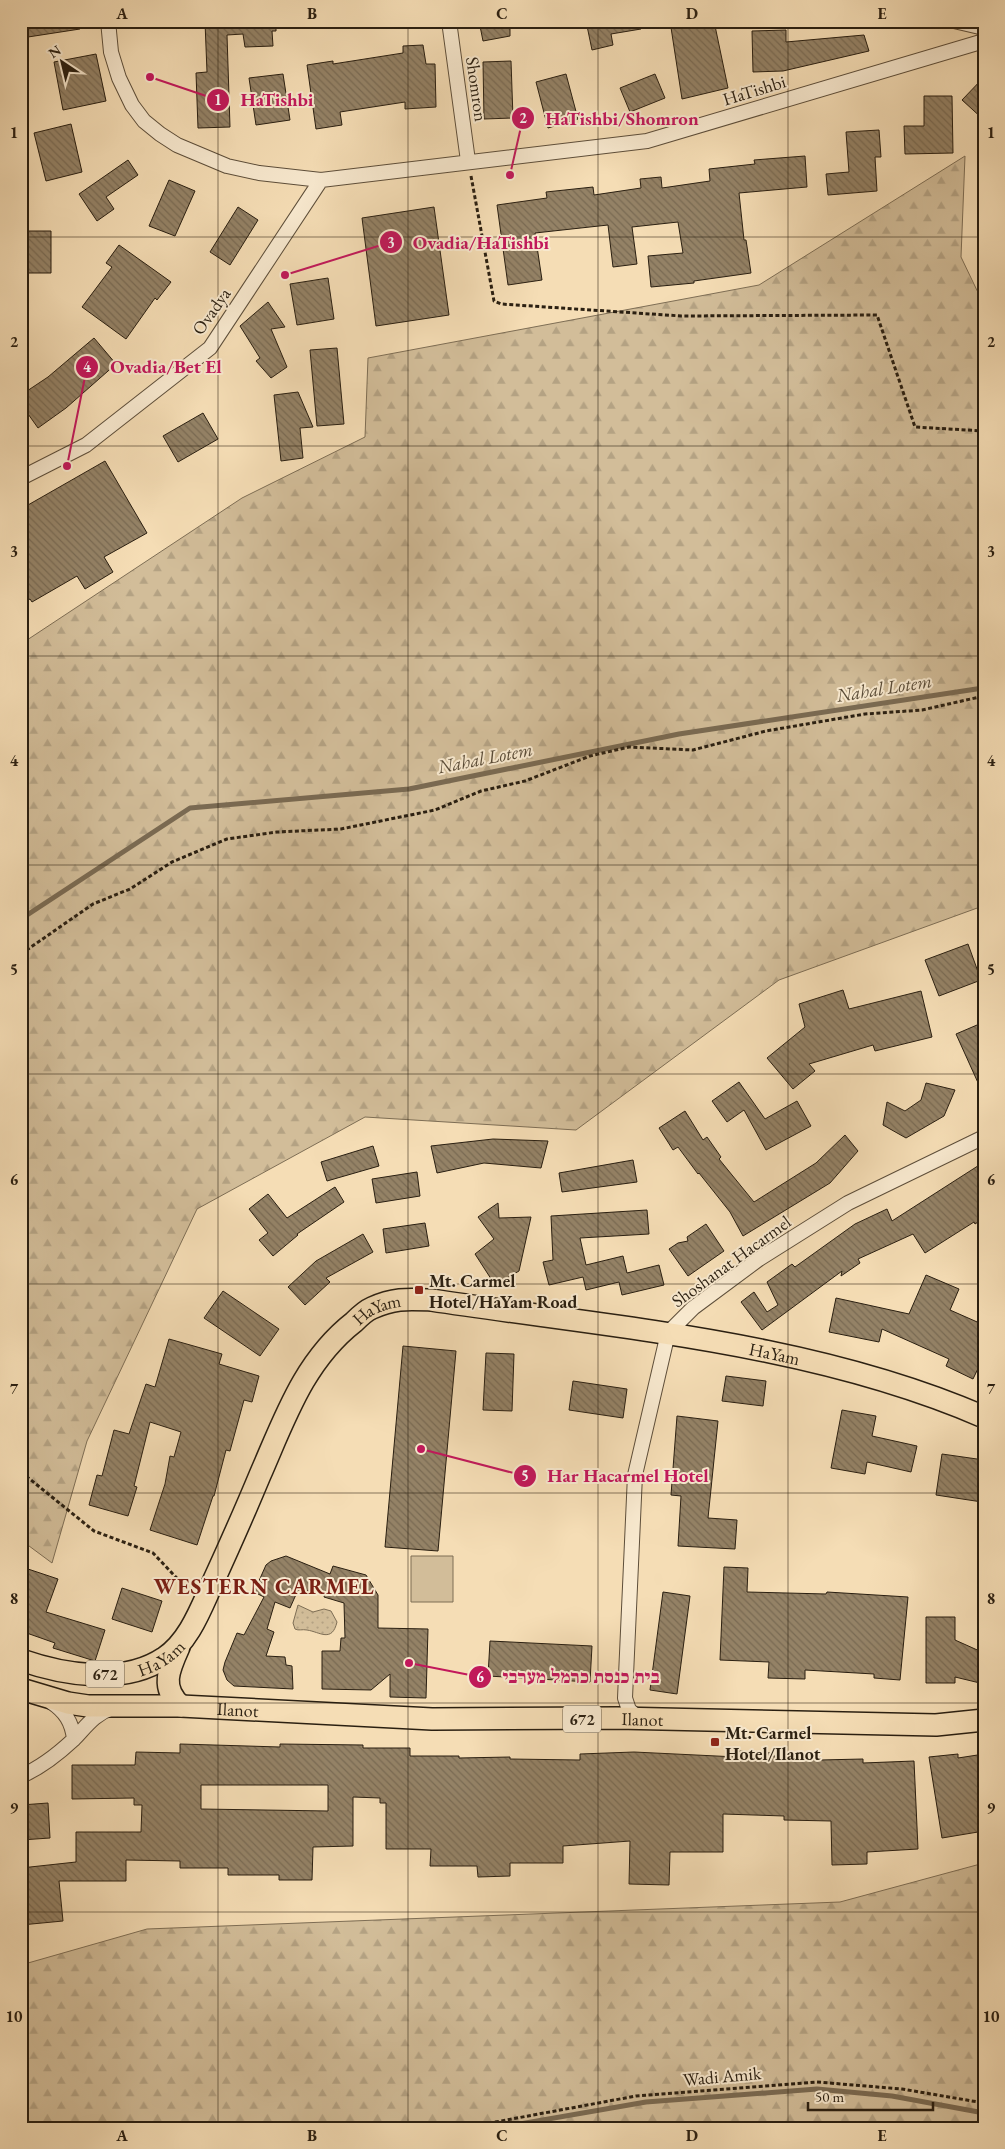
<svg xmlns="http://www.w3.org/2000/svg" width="1005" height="2149" viewBox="0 0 1005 2149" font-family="'EB Garamond','Frank Ruhl Libre',serif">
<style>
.grass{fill:url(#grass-dots);stroke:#7e6e55}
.forest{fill:url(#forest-firs);stroke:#7e6e55}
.green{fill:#d2bd99;stroke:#7e6e55}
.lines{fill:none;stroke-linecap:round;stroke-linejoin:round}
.stream{stroke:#7a6a52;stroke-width:5}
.building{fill:url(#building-back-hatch);stroke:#2a1f11;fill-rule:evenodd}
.street-casing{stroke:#5d4e3a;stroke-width:16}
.primary-casing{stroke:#2a1f11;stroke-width:24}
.path{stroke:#2a1f11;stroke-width:3;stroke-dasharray:4 2.5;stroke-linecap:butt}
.street{stroke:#f8e9cf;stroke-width:14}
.primary{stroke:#f5ddb5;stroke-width:21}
.grid{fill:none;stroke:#2a1f11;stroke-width:1;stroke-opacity:0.55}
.poi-dot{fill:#8f2418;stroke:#f8e9cf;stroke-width:2}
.labels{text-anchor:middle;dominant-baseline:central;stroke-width:4;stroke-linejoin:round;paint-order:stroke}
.shield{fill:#f8e9cf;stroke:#685c4a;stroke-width:1}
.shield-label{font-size:16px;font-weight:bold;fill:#2a1f11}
.street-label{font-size:18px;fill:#2a1f11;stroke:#f8e9cf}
.poi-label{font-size:18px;font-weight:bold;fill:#2a1f11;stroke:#f8e9cf;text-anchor:start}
.water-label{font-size:19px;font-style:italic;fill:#594b37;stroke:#f8e9cf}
.district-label{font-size:22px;font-weight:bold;letter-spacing:1px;fill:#7a1f14;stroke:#f8e9cf}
.leader{fill:none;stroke:#c2185b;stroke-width:2}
.callout-dot{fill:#c2185b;stroke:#f8e9cf;stroke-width:2}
.mark-label{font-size:15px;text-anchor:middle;font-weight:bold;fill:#fff}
.callout-label{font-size:19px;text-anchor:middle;font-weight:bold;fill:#c2185b;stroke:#f8e9cf;stroke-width:4;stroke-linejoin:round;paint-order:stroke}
.neatline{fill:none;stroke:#2a1f11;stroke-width:2}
.grid-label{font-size:16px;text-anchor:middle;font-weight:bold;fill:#2a1f11}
</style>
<defs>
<pattern id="grass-dots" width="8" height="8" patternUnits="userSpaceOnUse" patternTransform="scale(1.25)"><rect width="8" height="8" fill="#d2bd99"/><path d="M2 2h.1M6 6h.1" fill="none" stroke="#b4a283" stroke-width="1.8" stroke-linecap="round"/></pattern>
<pattern id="forest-firs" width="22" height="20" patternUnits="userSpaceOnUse" patternTransform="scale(1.25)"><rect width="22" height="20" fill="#d2bd99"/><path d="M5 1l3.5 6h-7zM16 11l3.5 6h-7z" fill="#b4a283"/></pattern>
<pattern id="building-back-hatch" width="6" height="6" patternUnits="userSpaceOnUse" patternTransform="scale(1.25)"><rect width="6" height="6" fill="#948266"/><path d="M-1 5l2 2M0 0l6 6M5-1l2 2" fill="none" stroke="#796a53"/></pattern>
</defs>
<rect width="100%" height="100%" fill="#f5ddb5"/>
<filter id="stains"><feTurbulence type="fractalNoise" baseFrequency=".004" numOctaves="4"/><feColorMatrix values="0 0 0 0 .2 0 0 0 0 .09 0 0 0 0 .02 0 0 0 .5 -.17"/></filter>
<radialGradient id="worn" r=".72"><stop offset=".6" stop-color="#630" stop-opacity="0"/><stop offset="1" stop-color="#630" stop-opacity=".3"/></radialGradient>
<path class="grass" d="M298 1605 313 1612 324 1609 331 1611 337 1622C332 1643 320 1632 307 1630 302 1629 299 1631 295 1629L293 1623Z"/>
<path class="forest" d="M965 156 961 257 984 305V913L980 907 779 980 576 1130 365 1117 197 1209 87 1441 52 1563 21 1540V644L242 498 365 437 368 358 759 285Z
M984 1863V2128H21V1965L147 1929 840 1902Z"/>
<path class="green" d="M411 1556H453V1602H411Z"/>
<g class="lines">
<path class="stream" d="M21 919 190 808 409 789 679 734 983 688
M497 2128 646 2102 817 2089 892 2096 984 2113"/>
</g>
<path class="building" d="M25 21H79L80 29 28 37Z
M276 21V31H272L273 46 245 47 243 34 227 35 230 127 198 128 196 73 207 72 205 22Z
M479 21H510V36L483 41Z
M586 21H641V29L611 34 613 45 592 50Z
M670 21H714L728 88 682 99Z
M786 30V42L864 35 869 51 783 71 753 72 752 31Z
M423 45 426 64H435L436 107 405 109V102L340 112 342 125 316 129 307 65 333 61V64L403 53V46Z
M96 54 106 101 63 110 54 62Z
M511 61 513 118 484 119 483 62Z
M283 74 290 120 256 125 249 78Z
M566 74 578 119 548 128 536 82Z
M655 74 665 98 630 112 620 88Z
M984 77V120L962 100Z
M924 96H952L953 153 905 154 904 126H924Z
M71 124 82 172 46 181 34 133Z
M879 130 881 157H875L877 191 828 195 826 174 849 172 846 132Z
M805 156 807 187 739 193 744 240H746L751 273 694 281V283L651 287 648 256 683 253 678 222 632 227 637 264 613 267 608 225 535 233 542 280 508 285 497 205 547 198 546 192 593 187 594 195 641 188 640 179 661 177 662 188 710 181 709 169 755 164 754 160Z
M128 160 138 175 106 197 114 209 97 221 79 194Z
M169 180 195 191 175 236 149 226Z
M238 207 258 220 230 265 210 252Z
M434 207 449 315 376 326 362 218Z
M21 231H51V273H21Z
M119 245 171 282 157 300 155 298 126 339 82 307 112 267 106 263Z
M328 278 334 319 297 325 290 284Z
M268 302 285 327 271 329 287 367 271 378 256 361 260 358 240 326Z
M94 338 116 364 66 408 38 428 21 404V395L48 377Z
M337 348 344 424 317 426 310 350Z
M298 392 313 427 300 428 303 458 281 461 274 395Z
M203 413 218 439 178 462 163 436Z
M105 461 147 533 104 557 113 572 85 589 77 576 32 602 30 599 21 604V509Z
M968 944 981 980 939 996 925 960Z
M843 990 849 1009 921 991 932 1037 875 1051 873 1045 809 1064 815 1071 793 1089 767 1058 805 1027 799 1004Z
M984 1022V1096L956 1034Z
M739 1082 765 1119 797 1101 811 1126 766 1150 744 1110 727 1122 712 1101Z
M926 1083 955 1090 944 1116 906 1138 883 1125 887 1102 905 1111 921 1100Z
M685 1111 703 1140 707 1137 721 1157 719 1159 754 1202 816 1163 845 1135 858 1151 830 1183 743 1236 730 1212 699 1173 698 1174 678 1147 673 1150 659 1128Z
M493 1139 548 1141 541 1168 484 1163 437 1173 431 1146Z
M373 1146 379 1166 327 1181 321 1162Z
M633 1160 637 1182 562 1192 559 1173Z
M984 1162V1218L975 1224 974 1222 925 1253 913 1234 858 1259 860 1263 841 1276 842 1271 762 1330 741 1302 754 1292 767 1312 778 1305 767 1282 792 1264 795 1267 855 1224 887 1209 892 1221Z
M417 1172 420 1196 376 1203 372 1179Z
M335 1187 344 1202 297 1234 298 1235 273 1256 259 1240 268 1233 249 1209 268 1194 287 1218Z
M498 1203 499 1218 531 1217 519 1271 495 1285 475 1254 494 1239 478 1217Z
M647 1210 649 1234 580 1238 586 1265 623 1256 627 1273 659 1265 664 1285 622 1295 619 1282 586 1290 583 1277 549 1285 543 1262 553 1260 551 1216Z
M425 1223 429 1246 386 1253 383 1229Z
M706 1224 724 1251 688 1276 669 1249 678 1243 688 1241 687 1237Z
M363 1234 373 1252 326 1278 330 1282 305 1305 288 1287 316 1261Z
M926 1275 959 1289 950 1310 984 1325V1356L973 1379 946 1366 949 1359 882 1329 879 1342 829 1332 836 1298 909 1314Z
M223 1291 279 1329 260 1356 204 1318Z
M169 1339 222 1354 219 1364 259 1376 252 1402 244 1400 230 1451 226 1450 214 1496H213L197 1545 150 1530 165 1484 170 1456 174 1457 181 1432 150 1422 134 1486 137 1487 128 1516 89 1505 97 1475 102 1476 114 1430 129 1434 146 1384 155 1387Z
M403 1346 456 1351 438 1551 385 1547Z
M486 1353 514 1354 512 1411 483 1410Z
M726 1376 766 1381 763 1406 722 1401Z
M573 1381 627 1389 623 1418 569 1410Z
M842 1410 876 1416 872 1436 917 1446 911 1472 867 1462 865 1474 831 1468Z
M677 1416 718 1421 708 1518 737 1520 735 1549 678 1546 681 1496 671 1495Z
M942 1454 984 1460 982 1502 936 1495Z
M286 1556 330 1574 333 1566 366 1575 378 1595V1628L428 1629 426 1698 390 1697V1674L371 1690 322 1689V1651H340L341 1638H345L344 1603 324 1597 325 1593 298 1590 290 1608 275 1602 267 1629 274 1632 266 1656 285 1657 286 1665 292 1666 293 1689 234 1686 227 1680 223 1670 225 1662 237 1633 244 1635 264 1597 254 1592 266 1565 271 1561Z
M724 1567 748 1568 747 1592 826 1594 827 1592 908 1597 900 1680 874 1678V1674L805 1670V1679L768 1678 769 1662 720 1660Z
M28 1569 58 1579 46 1612 105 1630 95 1661 53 1648 55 1643 21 1631V1589Z
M122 1588 162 1601 152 1632 112 1619Z
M663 1592 690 1596 677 1694 650 1690Z
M926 1617H955V1640L984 1653V1684L955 1677V1683H926Z
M490 1641 592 1646 590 1682 488 1676Z
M180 1744 280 1747V1744L363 1745V1748H410V1756H459V1758L510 1757V1759L580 1760V1754L634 1752 737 1757 738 1751 773 1753V1756L820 1757V1760L863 1759V1763L914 1761 918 1849 867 1852V1864L832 1865 831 1821 784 1820V1816L723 1814V1852H670L669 1885 629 1884 630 1841 563 1846V1863H510V1876L478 1877 477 1866H430L431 1849H386V1803H380V1798L353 1797V1846L313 1847 312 1880H279V1875H228V1868H180V1861L126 1860V1881H59L63 1921 21 1925V1868L76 1862V1832H141L142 1805H134V1798L72 1799V1765H135L136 1752 180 1753ZM201 1785H328V1811L201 1809Z
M958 1754V1758L984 1754V1831L942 1838 929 1757Z
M48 1803 50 1838 21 1840V1805Z"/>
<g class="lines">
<g class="street-casing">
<path id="street" d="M108 21 111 52 119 78 132 105 144 121 160 134 177 145 227 166 259 173 321 180 647 141 984 41
M449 21 468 161
M954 21 984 28
M21 478 86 445 210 348 321 180
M51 1702C65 1711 72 1722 74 1739
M640 1719 629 1710 625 1698 635 1475 668 1333 693 1308 759 1259 848 1203 984 1137
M21 1776C40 1768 58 1754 73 1740 85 1728 94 1714 112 1708"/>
</g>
<g class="primary-casing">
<g id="primary">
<path d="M179 1647C169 1669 160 1688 181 1706"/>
<path id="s1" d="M21 1660C64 1675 124 1685 164 1658 189 1642 201 1608 213 1582 229 1547 245 1511 260 1475 285 1418 304 1361 354 1322 359 1317 365 1311 372 1308 394 1298 407 1299 431 1300 615 1328 811 1342 984 1417"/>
<path id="s2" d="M21 1689 68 1703 88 1706H181L432 1719 617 1718 936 1725 984 1720"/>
</g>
</g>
<path class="path" d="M471 176 494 301 501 304 681 316 877 315 915 427 984 431
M21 954 93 904 130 889 172 862 227 839 277 832 341 829 435 810 481 791 525 781 590 756 629 747 693 750 766 731 865 714 922 710 984 696
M21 1472 94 1531 153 1553 190 1592
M463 2128 636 2096 817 2082 902 2089 984 2103"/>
<use href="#street" class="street"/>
<use href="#primary" class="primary"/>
</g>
<path class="grid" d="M218 21V2128M408 21V2128M598 21V2128M788 21V2128M21 237H984M21 446H984M21 656H984M21 865H984M21 1074H984M21 1284H984M21 1493H984M21 1703H984M21 1912H984"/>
<g class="poi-dot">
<rect x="414" y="1285" width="10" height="10" rx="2.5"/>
<rect x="710" y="1737" width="10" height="10" rx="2.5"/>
</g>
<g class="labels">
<g class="shield">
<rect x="86" y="1660.5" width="38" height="27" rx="4"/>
<rect x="563" y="1705.5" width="38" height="27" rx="4"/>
</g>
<g class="shield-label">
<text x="105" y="1674">672</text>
<text x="582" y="1719">672</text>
</g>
<g class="street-label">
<text transform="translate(477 89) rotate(82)">Shomron</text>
<text transform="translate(754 90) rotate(-17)">HaTishbi</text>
<text transform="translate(211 311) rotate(-55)">Ovadya</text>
<text transform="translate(731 1261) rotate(-36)">Shoshanat Hacarmel</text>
<text stroke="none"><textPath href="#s1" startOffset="565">HaYam</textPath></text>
<text stroke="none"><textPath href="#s1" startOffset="969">HaYam</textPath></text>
<text stroke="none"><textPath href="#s1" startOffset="145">HaYam</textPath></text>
<text stroke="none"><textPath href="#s2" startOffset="219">Ilanot</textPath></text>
<text stroke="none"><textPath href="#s2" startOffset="624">Ilanot</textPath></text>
<text transform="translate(722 2076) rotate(-5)">Wadi Amik</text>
</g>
<g class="poi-label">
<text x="429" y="1280">Mt. Carmel<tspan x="429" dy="21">Hotel/HaYam Road</tspan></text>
<text x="725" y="1732">Mt. Carmel<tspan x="725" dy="21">Hotel/Ilanot</tspan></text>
</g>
<g class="water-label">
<text transform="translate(884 688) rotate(-9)">Nahal Lotem</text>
<text transform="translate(485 758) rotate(-11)">Nahal Lotem</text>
</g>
<g class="district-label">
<text x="264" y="1586">WESTERN CARMEL</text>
</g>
</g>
<path class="leader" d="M150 77L218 100M510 175L523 118M285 275L391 242M67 466L87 367M421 1449L525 1476M409 1663L480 1677"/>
<g class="callout-dot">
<circle cx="150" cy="77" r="5"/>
<circle cx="510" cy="175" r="5"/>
<circle cx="285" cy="275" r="5"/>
<circle cx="67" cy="466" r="5"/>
<circle cx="421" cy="1449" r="5"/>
<circle cx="409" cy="1663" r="5"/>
<circle cx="218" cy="100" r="12"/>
<circle cx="523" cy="118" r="12"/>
<circle cx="391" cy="242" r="12"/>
<circle cx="87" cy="367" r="12"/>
<circle cx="525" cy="1476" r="12"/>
<circle cx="480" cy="1677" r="12"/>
</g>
<g class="mark-label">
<text x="218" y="105">1</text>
<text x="523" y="123">2</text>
<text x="391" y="248">3</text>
<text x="87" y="372">4</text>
<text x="525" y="1481">5</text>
<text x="480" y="1682">6</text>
</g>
<g class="callout-label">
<text x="277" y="106">HaTishbi</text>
<text x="622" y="125">HaTishbi/Shomron</text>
<text x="481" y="249">Ovadia/HaTishbi</text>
<text x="166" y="373">Ovadia/Bet El</text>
<text x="628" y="1482">Har Hacarmel Hotel</text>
<text x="581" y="1683">בית כנסת כרמל מערבי</text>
</g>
<rect width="1005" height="2149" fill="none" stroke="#f5ddb5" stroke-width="55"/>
<g transform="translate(62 62) rotate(325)" stroke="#f8e9cf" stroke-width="4" paint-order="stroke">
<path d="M0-4L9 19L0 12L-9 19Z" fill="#2a1f11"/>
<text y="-8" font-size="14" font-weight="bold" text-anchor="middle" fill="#2a1f11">N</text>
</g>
<path d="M808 2102v8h125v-8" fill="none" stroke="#2a1f11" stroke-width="2.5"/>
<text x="815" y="2102" font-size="15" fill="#2a1f11" stroke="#f8e9cf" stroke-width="4" paint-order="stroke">50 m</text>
<rect x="28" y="28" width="950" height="2094" class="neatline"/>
<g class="grid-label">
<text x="122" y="19">A</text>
<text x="312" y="19">B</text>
<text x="502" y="19">C</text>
<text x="692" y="19">D</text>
<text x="882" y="19">E</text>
<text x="14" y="138">1</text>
<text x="991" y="138">1</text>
<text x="14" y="347">2</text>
<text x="991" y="347">2</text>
<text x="14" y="557">3</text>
<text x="991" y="557">3</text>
<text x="14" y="766">4</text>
<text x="991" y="766">4</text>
<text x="14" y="975">5</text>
<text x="991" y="975">5</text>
<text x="14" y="1185">6</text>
<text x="991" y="1185">6</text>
<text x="14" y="1394">7</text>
<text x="991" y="1394">7</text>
<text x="14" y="1604">8</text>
<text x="991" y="1604">8</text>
<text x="14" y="1813">9</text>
<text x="991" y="1813">9</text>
<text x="14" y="2022">10</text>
<text x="991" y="2022">10</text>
<text x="122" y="2141">A</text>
<text x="312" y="2141">B</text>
<text x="502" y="2141">C</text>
<text x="692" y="2141">D</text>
<text x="882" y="2141">E</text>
</g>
<rect width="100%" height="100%" filter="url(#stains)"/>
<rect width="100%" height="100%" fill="url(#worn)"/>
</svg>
